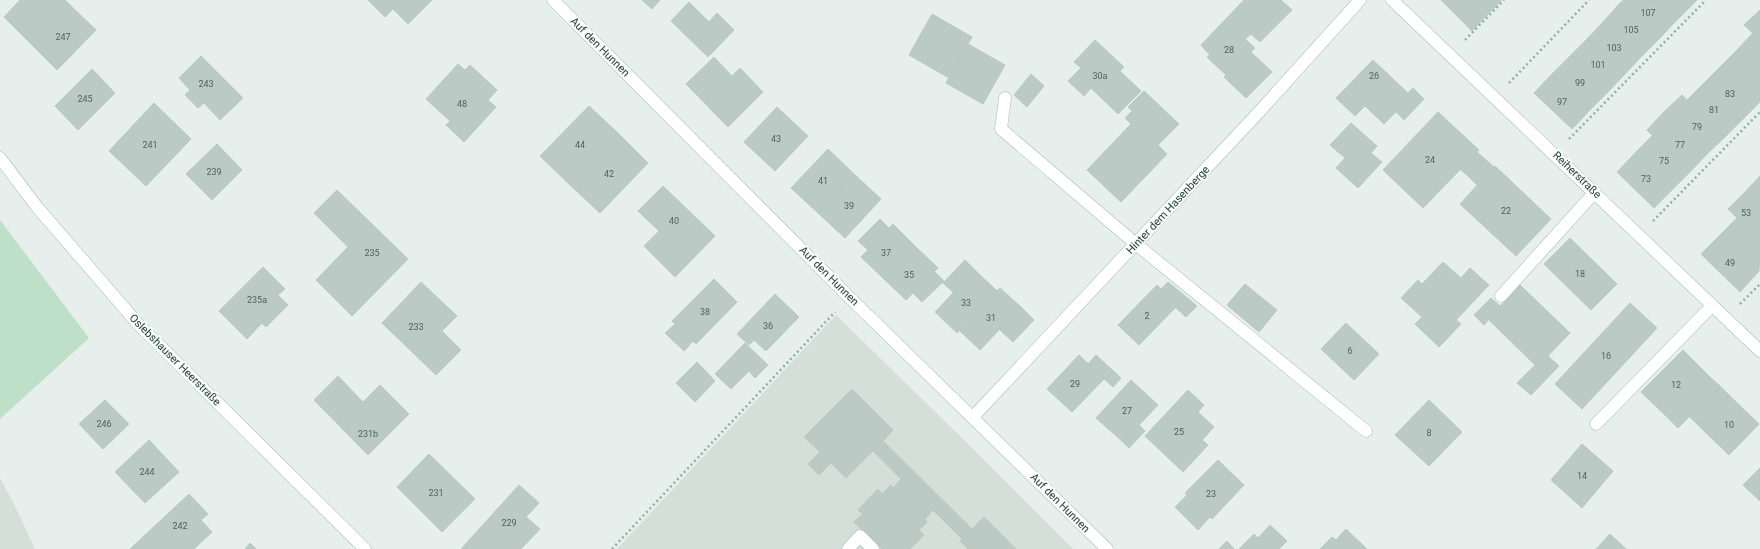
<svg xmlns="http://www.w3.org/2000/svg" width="1760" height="549" viewBox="0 0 1760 549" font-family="Roboto,sans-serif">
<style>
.built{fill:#d4dfda}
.green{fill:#bfe0c8}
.building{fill:#bbcac4;stroke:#b8c9c2}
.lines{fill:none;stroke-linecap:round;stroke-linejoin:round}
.service-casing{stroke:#a8b8b2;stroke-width:13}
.minor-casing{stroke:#a8b8b2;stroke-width:13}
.secondary-casing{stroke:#a4bbb3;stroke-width:13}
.path{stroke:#86b3a5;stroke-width:2.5;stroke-dasharray:2 3;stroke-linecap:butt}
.service{stroke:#fff;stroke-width:12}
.minor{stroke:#fff;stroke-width:12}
.secondary{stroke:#fff;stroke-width:12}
.labels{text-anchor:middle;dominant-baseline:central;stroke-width:4;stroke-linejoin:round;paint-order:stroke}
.number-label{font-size:9px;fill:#4a645c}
.street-label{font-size:11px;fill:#24423a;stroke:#f7fbf9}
</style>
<rect width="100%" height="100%" fill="#e6efeb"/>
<path class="built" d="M836 315 966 442 1073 549H617Z
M0 478 17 510 35 549H0Z"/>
<path class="green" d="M0 220 89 338 0 419Z"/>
<path class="building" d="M20 0H65L69 4 30 43 4 17Z
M368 0H432L408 24 393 9 385 17Z
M642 0H660L652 9Z
M1244 0H1281L1292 10 1260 42 1251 34 1245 39 1255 48 1251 52 1272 72 1246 98 1224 77 1226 75 1207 57 1210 55 1201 45Z
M1441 0H1479L1491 11 1472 31Z
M1479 0H1502L1491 11Z
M1624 0H1652L1675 22 1658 40 1620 3Z
M1652 0H1686L1692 5 1675 22Z
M1686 0H1697L1692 5Z
M689 2 709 22 717 13 734 30 708 57 671 21Z
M1620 3 1658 40 1641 57 1604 21Z
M69 4 96 30 57 70 30 43Z
M1760 10V40L1744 25Z
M932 14 972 37 949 78 909 55Z
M1604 21 1641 57 1624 75 1587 39Z
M1753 33 1760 40V72L1737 50Z
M1587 39 1624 75 1609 91 1571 55Z
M1095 40 1124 67 1120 71 1141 91 1118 114 1091 88 1084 96 1068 81 1081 68 1074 62Z
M968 44 1005 65 983 104 946 83Z
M1737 50 1760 72V101L1758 104 1720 67Z
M1571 55 1609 91 1590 110 1552 74Z
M201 56 243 98 220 120 204 103 198 108 185 95 190 90 179 78Z
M714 57 732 76 740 68 763 92 728 127 686 84Z
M1373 60 1411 96 1384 124 1365 106 1355 116 1336 98Z
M458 64 465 70 470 65 497 90 488 100 496 107 464 142 446 125 450 121 426 99Z
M1720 67 1758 104 1741 121 1703 84Z
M92 69 115 93 78 130 55 106Z
M1031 74 1044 86 1027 107 1014 95Z
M1552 74 1590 110 1572 129 1534 93Z
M1703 84 1741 121 1725 137 1687 100Z
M1413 88 1424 99 1404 120 1396 112 1411 96 1408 93Z
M1144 91 1179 124 1167 136 1132 103Z
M1682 95 1725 137 1707 154 1664 112Z
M154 103 191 139 146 186 109 151Z
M1132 103 1167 136 1158 145 1167 154 1121 202 1087 170 1131 124 1125 118 1132 111 1128 107Z
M589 106 619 134 570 185 540 156Z
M777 107 808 136 775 171 744 142Z
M1438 112 1479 150 1423 208 1383 170Z
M1664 112 1707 154 1690 172 1647 130Z
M1351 123 1377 146 1348 179 1336 168 1345 158 1330 145Z
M619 134 648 163 600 213 570 185Z
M1653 135 1690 172 1675 187 1638 150Z
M217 144 242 170 212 200 186 174Z
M828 149 854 174 818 213 791 188Z
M1638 150 1675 187 1654 208 1617 172Z
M1477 152 1485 159 1469 177 1460 169Z
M1371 153 1382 162 1358 188 1348 179Z
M1485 159 1494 167 1477 185 1469 177Z
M1495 166 1551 219 1516 256 1460 204Z
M854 174 881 199 845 238 818 213Z
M1760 176V207L1745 192Z
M663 186 715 236 675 277 644 246 659 231 638 211Z
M337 190 408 259 352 316 316 280 348 247 314 213Z
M1745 192 1760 207V240L1728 209Z
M1737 218 1760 240 1759 271 1721 234Z
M880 219 889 228 868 250 858 241Z
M893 224 915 246 883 278 861 257Z
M1721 234 1759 271 1740 292 1701 254Z
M1570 238 1617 284 1591 310 1544 264Z
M915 246 938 268 906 300 883 278Z
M965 260 975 270 954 293 943 283Z
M1443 262 1461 278 1470 268 1489 285 1456 320 1461 324 1439 347 1415 324 1422 317 1401 298 1418 280 1422 284Z
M263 267 285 289 278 295 288 305 266 327 262 323 247 339 219 311Z
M975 270 997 291 957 333 935 312Z
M934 271 944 281 922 302 913 293Z
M714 279 737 302 696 344 693 341 684 351 665 333 675 324 672 321Z
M421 282 457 316 442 331 461 350 436 375 382 323Z
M1168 282 1197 306 1186 317 1175 307 1178 305 1161 289Z
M1245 284 1277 310 1259 332 1227 305Z
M1157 285 1178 305 1139 345 1118 325Z
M1520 285 1570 333 1537 367 1488 319Z
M1000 288 1021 307 980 350 960 331Z
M775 294 799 317 766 351 754 340 749 345 737 334Z
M1491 298 1500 306 1484 325 1474 315Z
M1630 303 1657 328 1582 409 1555 384Z
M1021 307 1034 320 1013 342 1000 330Z
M1346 323 1379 354 1354 380 1321 349Z
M745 343 768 365 755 378 749 371 731 389 715 374Z
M1683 350 1710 377 1669 419 1641 392Z
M1079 355 1104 379 1072 412 1047 389Z
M1096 355 1121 378 1113 387 1088 364Z
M1548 356 1559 366 1531 395 1517 383 1535 365 1537 367Z
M697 362 715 381 695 402 676 383Z
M338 376 363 402 380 385 409 414 368 455 314 400Z
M1710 377 1720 386 1678 428 1669 419Z
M1131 380 1158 405 1123 442 1096 418Z
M1720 386 1729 395 1699 426 1690 417Z
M852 389 893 430 883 441 972 529 984 517 1016 549H968L960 541 962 539 933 510 925 519 927 522 919 530 924 535 910 549H882L854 522 863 514 858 510 878 489 882 494 891 485 893 488 901 479 873 451 846 478 831 463 819 475 808 464 820 452 804 437Z
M1188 390 1204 405 1198 412 1214 427 1202 440 1208 445 1183 472 1145 436Z
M1729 395 1759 424 1729 455 1699 426Z
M105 400 129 424 103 449 79 424Z
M1429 400 1462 432 1429 466 1395 435Z
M1139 425 1145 431 1129 448 1123 442Z
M149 440 179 472 145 503 115 472Z
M1582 444 1613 471 1582 508 1551 480Z
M429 454 475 499 442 532 397 487Z
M1218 460 1244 485 1212 519 1210 517 1198 530 1175 507 1187 495 1185 493Z
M1760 468V501L1743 485Z
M519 485 539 503 526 517 540 529 521 549H461Z
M189 494 208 514 201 520 212 532 194 549H130Z
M1270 525 1287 541 1279 549H1239L1254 534 1258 538Z
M1346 529 1367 549H1320L1332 537 1336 540Z
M1610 534 1626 549H1596Z
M1227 541 1234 549H1219Z
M250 543 256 549H245Z"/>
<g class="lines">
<g class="service-casing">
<path id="service" d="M1005 98 1001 129 1136 244 1366 431
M1501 296 1595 192
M1596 424 1712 306
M848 549 860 536 873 549"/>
</g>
<g class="minor-casing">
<path id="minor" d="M553 0 849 297 1107 549
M1392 0 1760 351
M973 417 1259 112 1360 0"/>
</g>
<g class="secondary-casing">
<path id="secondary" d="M0 158 37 207 139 325 365 549"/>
</g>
<path class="path" d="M1465 40 1504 0
M1509 83 1589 0
M1569 139 1706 0
M1653 221 1760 112
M1740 304 1760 284
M612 549 835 312"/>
<use href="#service" class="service"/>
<use href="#minor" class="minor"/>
<use href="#secondary" class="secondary"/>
</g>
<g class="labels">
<g class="number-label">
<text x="1648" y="13">107</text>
<text x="1631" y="30">105</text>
<text x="63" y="37">247</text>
<text x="1614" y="48">103</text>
<text x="1229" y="50">28</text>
<text x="1598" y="65">101</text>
<text x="1100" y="76">30a</text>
<text x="1374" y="76">26</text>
<text x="1580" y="83">99</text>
<text x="206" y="84">243</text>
<text x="1730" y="94">83</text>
<text x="85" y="99">245</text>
<text x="1562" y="102">97</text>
<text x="462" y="104">48</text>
<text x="1714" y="110">81</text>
<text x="1697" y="127">79</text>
<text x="776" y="139">43</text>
<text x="150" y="145">241</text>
<text x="580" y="145">44</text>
<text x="1680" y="145">77</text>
<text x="1430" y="160">24</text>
<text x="1664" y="161">75</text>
<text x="214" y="172">239</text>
<text x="609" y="174">42</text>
<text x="1646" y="179">73</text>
<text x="823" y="181">41</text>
<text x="849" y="206">39</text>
<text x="1506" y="211">22</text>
<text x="1746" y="213">53</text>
<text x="674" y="221">40</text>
<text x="372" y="253">235</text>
<text x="886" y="253">37</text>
<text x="1730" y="263">49</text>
<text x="1580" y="274">18</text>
<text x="909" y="275">35</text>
<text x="257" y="300">235a</text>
<text x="966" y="303">33</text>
<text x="705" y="312">38</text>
<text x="1147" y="316">2</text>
<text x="991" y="318">31</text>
<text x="768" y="326">36</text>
<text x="416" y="327">233</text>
<text x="1350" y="351">6</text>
<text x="1606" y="356">16</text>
<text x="1075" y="384">29</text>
<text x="1676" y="385">12</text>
<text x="1127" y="411">27</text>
<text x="104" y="424">246</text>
<text x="1729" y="425">10</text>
<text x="1179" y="432">25</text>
<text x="1429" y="433">8</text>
<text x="368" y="434">231b</text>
<text x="147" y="472">244</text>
<text x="1582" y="476">14</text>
<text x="436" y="493">231</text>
<text x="1211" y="494">23</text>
<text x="509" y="523">229</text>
<text x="180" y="526">242</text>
</g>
<g class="street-label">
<text transform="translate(600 47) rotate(45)">Auf den Hunnen</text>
<text transform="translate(1577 175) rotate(44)">Reiherstraße</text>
<text transform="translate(1168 210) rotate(-47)">Hinter dem Hasenberge</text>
<text transform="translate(829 276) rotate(45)">Auf den Hunnen</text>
<text transform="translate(175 360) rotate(45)">Oslebshauser Heerstraße</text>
<text transform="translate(1060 503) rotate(45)">Auf den Hunnen</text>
</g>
</g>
</svg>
